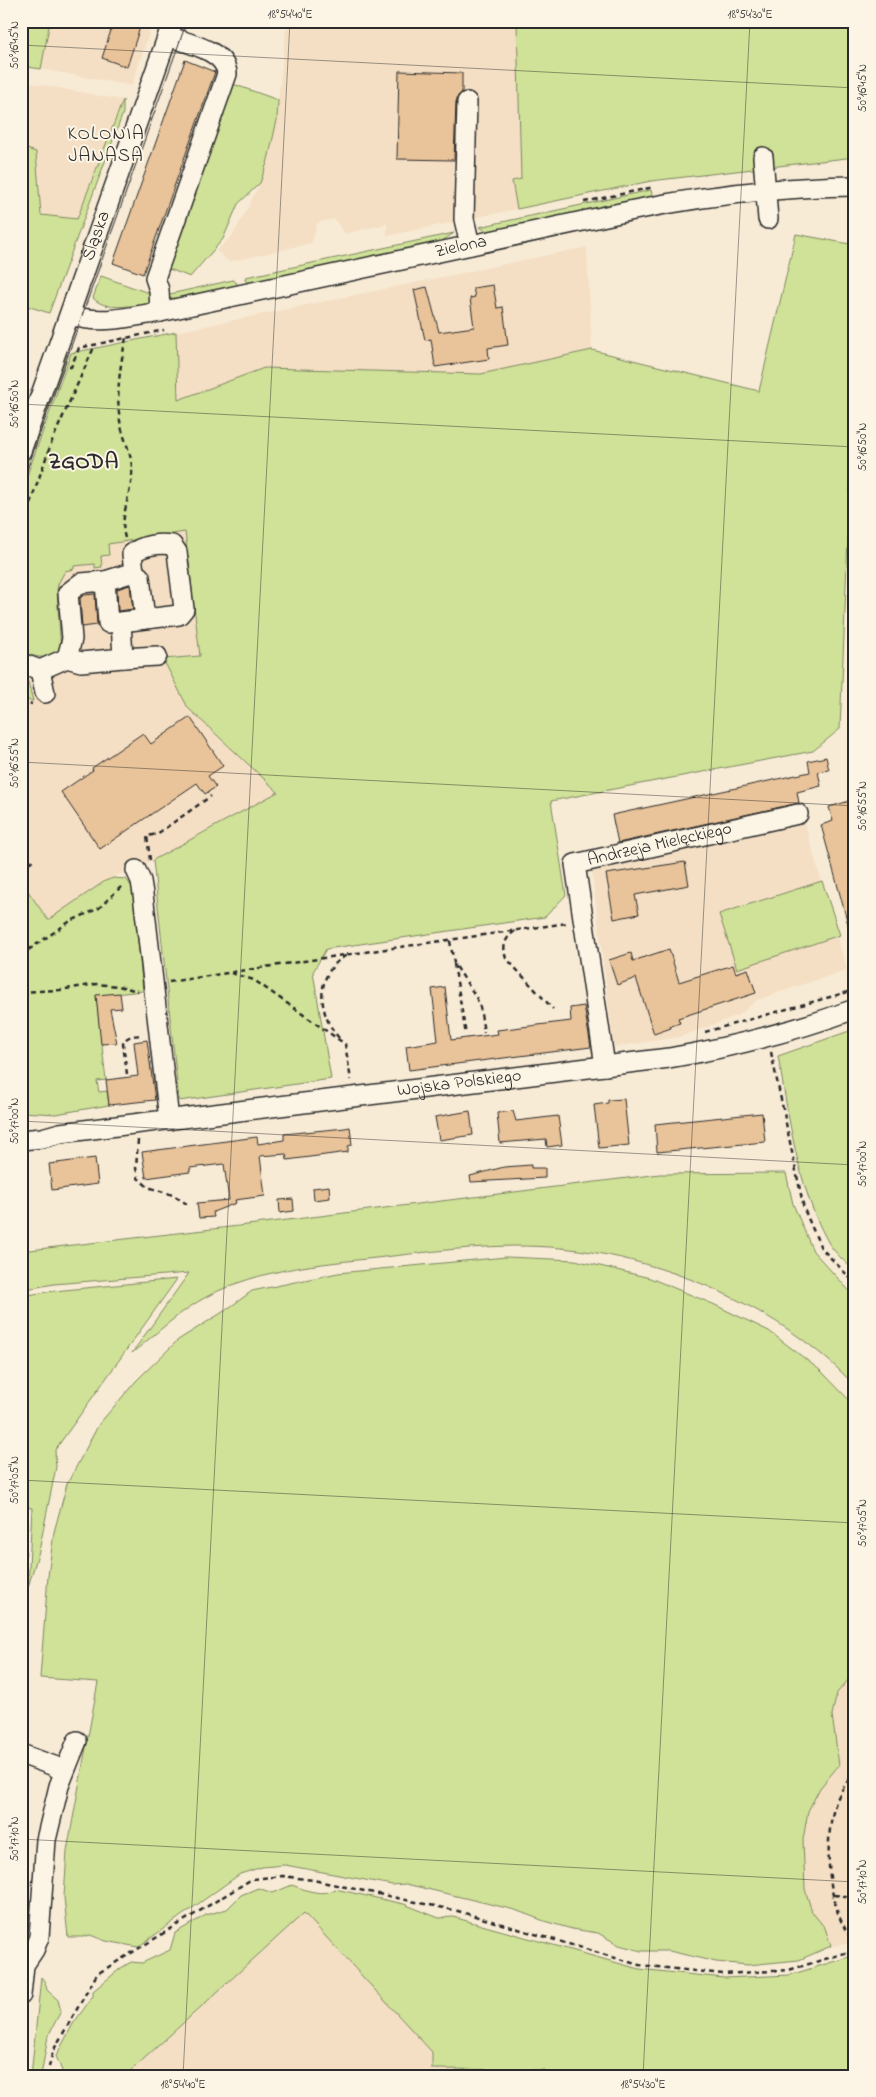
<svg xmlns="http://www.w3.org/2000/svg" width="876" height="2097" viewBox="0 0 876 2097" font-family="'Indie Flower',sans-serif">
<style>
.built{fill:#f4dfc4}
.green{fill:#cfe297;stroke:#7d8661}
.building{fill:#e9c399;stroke:#2b2b2b}
.lines{fill:none;stroke-linecap:round;stroke-linejoin:round}
.minor-casing{stroke:#2b2b2b;stroke-width:22}
.path{stroke:#2b2b2b;stroke-width:2.5;stroke-dasharray:5 4;stroke-linecap:butt}
.minor{stroke:#fcf5e5;stroke-width:19}
.tram{stroke:#2b2b2b;stroke-width:1}
.ticks{fill:none;stroke:#2b2b2b;stroke-width:1;stroke-opacity:0.45}
.labels{text-anchor:middle;dominant-baseline:central;stroke-width:4;stroke-linejoin:round;paint-order:stroke}
.street-label{font-size:18px;fill:#2b2b2b;stroke:#fcf5e5}
.neighbourhood-label{font-size:19px;letter-spacing:1px;fill:#2b2b2b;stroke:#fcf5e5}
.district-label{font-size:22px;font-weight:bold;letter-spacing:1px;fill:#2b2b2b;stroke:#fcf5e5}
.neatline{fill:none;stroke:#2b2b2b;stroke-width:2}
.ticks-label{font-size:12px;text-anchor:middle;fill:#2b2b2b}
</style>
<rect width="100%" height="100%" fill="#f8ebd6"/>
<filter id="ink" filterUnits="userSpaceOnUse"><feTurbulence type="fractalNoise" baseFrequency=".02" numOctaves="2"/><feDisplacementMap in="SourceGraphic" scale="10" xChannelSelector="R" yChannelSelector="G"/><feConvolveMatrix kernelMatrix="1 2 1 2 8 2 1 2 1" color-interpolation-filters="sRGB"/></filter>
<g filter="url(#ink)">
<path class="built" d="M50 21H153L132 86 41 69Z
M287 21H517L521 179 512 181 517 209 387 236V224L345 234 334 219 317 223 312 243 229 262 216 251 232 236 245 213 260 183 268 160 277 120 278 100Z
M21 81 123 100 77 219 41 216 36 152 21 147Z
M587 247 592 350 481 374 264 368 177 400 176 332Z
M185 532 200 656 164 658 188 708 278 792 153 860 105 881 48 921 21 881V706L35 656 39 658 62 646 58 584 65 571 73 566 95 564 108 544Z
M803 817 847 970 757 1000 739 1015 680 1037 614 1047 591 866Z
M855 1672V1943L831 1946 825 1928 812 1912 805 1889 803 1840 808 1811 820 1788 839 1765 832 1715 837 1693Z
M304 1913 432 2052 433 2068 544 2070V2076H125Z"/>
<path class="green" d="M21 21H50L41 69 21 66Z
M517 21H793L804 23 809 21H855V157L651 181 517 209 512 181 521 179Z
M230 83 278 100 277 120 268 160 260 183 238 204 223 239 190 277 164 267Z
M123 100V113L49 313 21 304V147L36 152 41 215 77 219Z
M651 190 653 198 495 231H487L479 227Z
M454 233 439 243 249 284 245 280 246 277Z
M796 234 855 245V373L840 729 813 751 551 801 566 895 545 917 326 949 313 972 331 1079 179 1101 153 860 278 792 188 708 163 659 200 656 185 532 108 544 109 555 101 556 102 567 95 568V564L74 566V569L65 571 58 584 57 591 61 651C44 660 39 658 21 652V492L71 353 176 332 178 400 264 368 481 374 592 350 759 391Z
M101 276 146 292H156L155 303C137 304 107 313 93 298Z
M233 280 237 283 236 287 173 301 167 299V296L170 294Z
M68 354 21 485V476L63 359Z
M21 675 28 682 33 701 21 699Z
M113 878 126 879 133 888 143 991 96 996 106 1080 97 1081 99 1092 107 1091 109 1105 56 1114 21 1112V881L48 920 105 881Z
M822 881 840 935 737 969 719 914Z
M855 1029V1272C846 1262 833 1252 827 1240 797 1185 789 1117 778 1056Z
M786 1173 793 1204 813 1251 855 1297V1386C784 1309 665 1258 561 1248 500 1242 437 1251 376 1258 319 1264 260 1269 208 1296 181 1310 156 1334 132 1353L189 1273 54 1284 21 1290V1251L247 1225 660 1174Z
M506 1257 575 1260 650 1278 713 1304 769 1331 821 1371 855 1406V1672L837 1693 832 1715 839 1765 820 1788 808 1811 803 1840 805 1889 812 1912 825 1928 831 1946 799 1960 748 1965 716 1962 669 1951H641L619 1945 598 1933 572 1929 544 1921 515 1910 406 1884 392 1885 285 1865 262 1867 240 1874 138 1947 106 1941 90 1935 83 1937H68L64 1897 67 1851 98 1682 40 1678 48 1576 54 1532 67 1484 99 1424 136 1381 178 1340 226 1310 252 1291 338 1273Z
M177 1279 55 1450 56 1467 39 1551 28 1587 32 1508 21 1507V1296L54 1291Z
M292 1885C305 1890 323 1897 335 1889L404 1904 439 1918 453 1917 639 1969 724 1978 790 1975 855 1955V2076H544V2070L432 2069V2052L304 1913 125 2076H64L56 2056 73 2024 93 1996V1991L121 1968 131 1962 142 1963 170 1950 175 1933 206 1915 227 1909 241 1895 258 1888 273 1893Z
M41 1977 45 1982 47 1990 58 2000 61 2011 48 2036 41 2076H31Z"/>
<path class="building" d="M114 21H142L127 67 102 58Z
M185 60 215 72 143 274 113 263Z
M399 71 462 73V92L458 96 456 102 454 160 397 159Z
M493 285 497 308 503 307 508 345 488 348 489 359 435 367 431 339 425 340 414 290 427 287 439 332 474 327 470 298 475 297 473 288Z
M130 585 133 609 118 611 117 589Z
M95 594 97 625 82 627 80 598 84 595Z
M190 717 223 766 208 776 216 787 205 794 197 783 100 849 61 792 93 770 92 768 143 733 151 744Z
M826 757 829 770 818 772 821 786 797 792 799 803 618 843 612 815 810 772 808 761Z
M853 800 855 807V934L851 935 821 825 833 821 829 807Z
M685 862 689 885 635 895 639 914 614 919 606 874Z
M669 949 679 982 733 965 736 973 748 969 756 993 678 1018 680 1023 670 1026 671 1028 654 1034 636 978 617 985 609 960 631 953 633 961Z
M445 987 451 1040 498 1034 497 1030 571 1021 570 1008 584 1006 591 1047 409 1070 406 1046 438 1041 432 989Z
M120 993 122 1008 110 1009 117 1043 101 1044 96 995Z
M147 1040 155 1100 109 1105 106 1080 138 1076 134 1042Z
M624 1099 629 1145 599 1148 594 1105 608 1103V1100Z
M470 1111 473 1135 439 1140 435 1117Z
M513 1111 516 1121 558 1116 562 1145 547 1147 546 1139 500 1143 497 1113Z
M762 1113 765 1142 657 1152 655 1124Z
M345 1128 350 1127 352 1145 348 1146V1152L287 1160 286 1154 260 1156 265 1196 235 1200 236 1203 213 1212 214 1217 199 1218 197 1203 229 1200 224 1164 190 1168V1172L146 1178 142 1152 257 1137 258 1144 284 1140V1134Z
M95 1158 98 1184 52 1190 49 1164Z
M531 1165V1168H545V1178L471 1182 470 1176 504 1167Z
M329 1186 330 1198 314 1200 313 1188Z
M293 1199 294 1211 280 1213 279 1200Z"/>
<g class="lines">
<g class="minor-casing">
<g id="minor">
<path d="M467 102 464 219 470 245"/>
<path d="M763 157 768 219"/>
<path d="M160 312 159 290 155 278 227 74C226 50 186 43 168 36"/>
<path id="s1" d="M70 315C100 325 129 317 160 312L634 210C708 195 780 187 855 186"/>
<path id="s2" d="M21 451 173 21"/>
<path d="M134 572 140 577 145 619"/>
<path d="M105 581 134 572 132 554C142 545 159 543 172 545L177 552 184 609 179 615 121 622"/>
<path d="M123 658 157 656"/>
<path d="M21 663 40 670 45 693"/>
<path d="M40 670 67 658 81 662 123 658 121 622 108 623 105 581 81 583 68 593 72 639 67 658"/>
<path d="M136 870 141 881 143 894 169 1120"/>
<path id="s3" d="M605 1066 575 864 798 814"/>
<path id="s4" d="M21 1140 42 1138 60 1133 669 1058C732 1047 795 1031 855 1009"/>
<path d="M21 1754 54 1766 64 1772"/>
<path d="M21 1995 24 1965 34 1950 39 1937 46 1840 59 1786 77 1741"/>
</g>
</g>
<path class="path" d="M584 202 654 187
M69 367H71L79 348 164 330
M21 529 52 441 95 345
M125 538C119 518 131 495 132 474 133 456 125 443 121 426 115 399 120 365 126 338
M21 701 32 704
M150 860 147 836 157 834 211 796
M21 868 33 860
M515 931C505 938 502 946 506 958L553 1009
M450 941 454 963 476 997 480 1007 484 1033
M21 955 69 922 99 908 124 884
M454 964 466 1035
M231 973 254 980 345 1044 351 1080
M169 982 337 956 567 923
M21 992 60 990 96 984 118 986 138 991
M705 1032 855 990
M339 1038C317 1013 314 973 347 955
M771 1052 804 1209 821 1248 855 1283
M127 1074 123 1044C126 1035 134 1036 142 1035
M21 1120 29 1121
M138 1140 136 1168 138 1178 148 1187 173 1195 190 1206
M21 1524 25 1533 24 1593 21 1608
M855 1772C848 1780 840 1792 836 1802 823 1838 826 1913 855 1942
M834 1895 855 1897
M49 2067 53 2051 97 1974 252 1879 283 1876 313 1880 458 1911 639 1965 723 1974 789 1970 855 1950"/>
<use href="#minor" class="minor"/>
<path class="tram" d="M21 487 187 21"/>
</g>
</g>
<path class="ticks" d="M21 45 855 88M21 404 855 447M21 762 855 806M21 1121 855 1165M21 1480 855 1523M21 1839 855 1882M183 2076 290 21M643 2076 750 21"/>
<g class="labels">
<g class="street-label">
<text stroke="none"><textPath href="#s2" startOffset="228">Śląska</textPath></text>
<text stroke="none"><textPath href="#s1" startOffset="399">Zielona</textPath></text>
<text stroke="none"><textPath href="#s3" startOffset="291">Andrzeja Mielęckiego</textPath></text>
<text stroke="none"><textPath href="#s4" startOffset="442">Wojska Polskiego</textPath></text>
</g>
<g class="neighbourhood-label">
<text x="106" y="134">KOLONIA<tspan x="106" dy="22">JANASA</tspan></text>
</g>
<g class="district-label">
<text x="84" y="463">ZGODA</text>
</g>
</g>
<rect width="876" height="2097" fill="none" stroke="#fcf5e5" stroke-width="55"/>
<rect x="28" y="28" width="820" height="2042" class="neatline"/>
<g class="ticks-label">
<text x="290" y="18">18°54'40"E</text>
<text x="750" y="18">18°54'30"E</text>
<text transform="translate(14 45) rotate(-90)" y="4">50°16'45"N</text>
<text transform="translate(862 88) rotate(-90)" y="4">50°16'45"N</text>
<text transform="translate(14 404) rotate(-90)" y="4">50°16'50"N</text>
<text transform="translate(862 447) rotate(-90)" y="4">50°16'50"N</text>
<text transform="translate(14 763) rotate(-90)" y="4">50°16'55"N</text>
<text transform="translate(862 806) rotate(-90)" y="4">50°16'55"N</text>
<text transform="translate(14 1121) rotate(-90)" y="4">50°17'00"N</text>
<text transform="translate(862 1164) rotate(-90)" y="4">50°17'00"N</text>
<text transform="translate(14 1480) rotate(-90)" y="4">50°17'05"N</text>
<text transform="translate(862 1523) rotate(-90)" y="4">50°17'05"N</text>
<text transform="translate(14 1839) rotate(-90)" y="4">50°17'10"N</text>
<text transform="translate(862 1882) rotate(-90)" y="4">50°17'10"N</text>
<text x="183" y="2088">18°54'40"E</text>
<text x="643" y="2088">18°54'30"E</text>
</g>
</svg>
